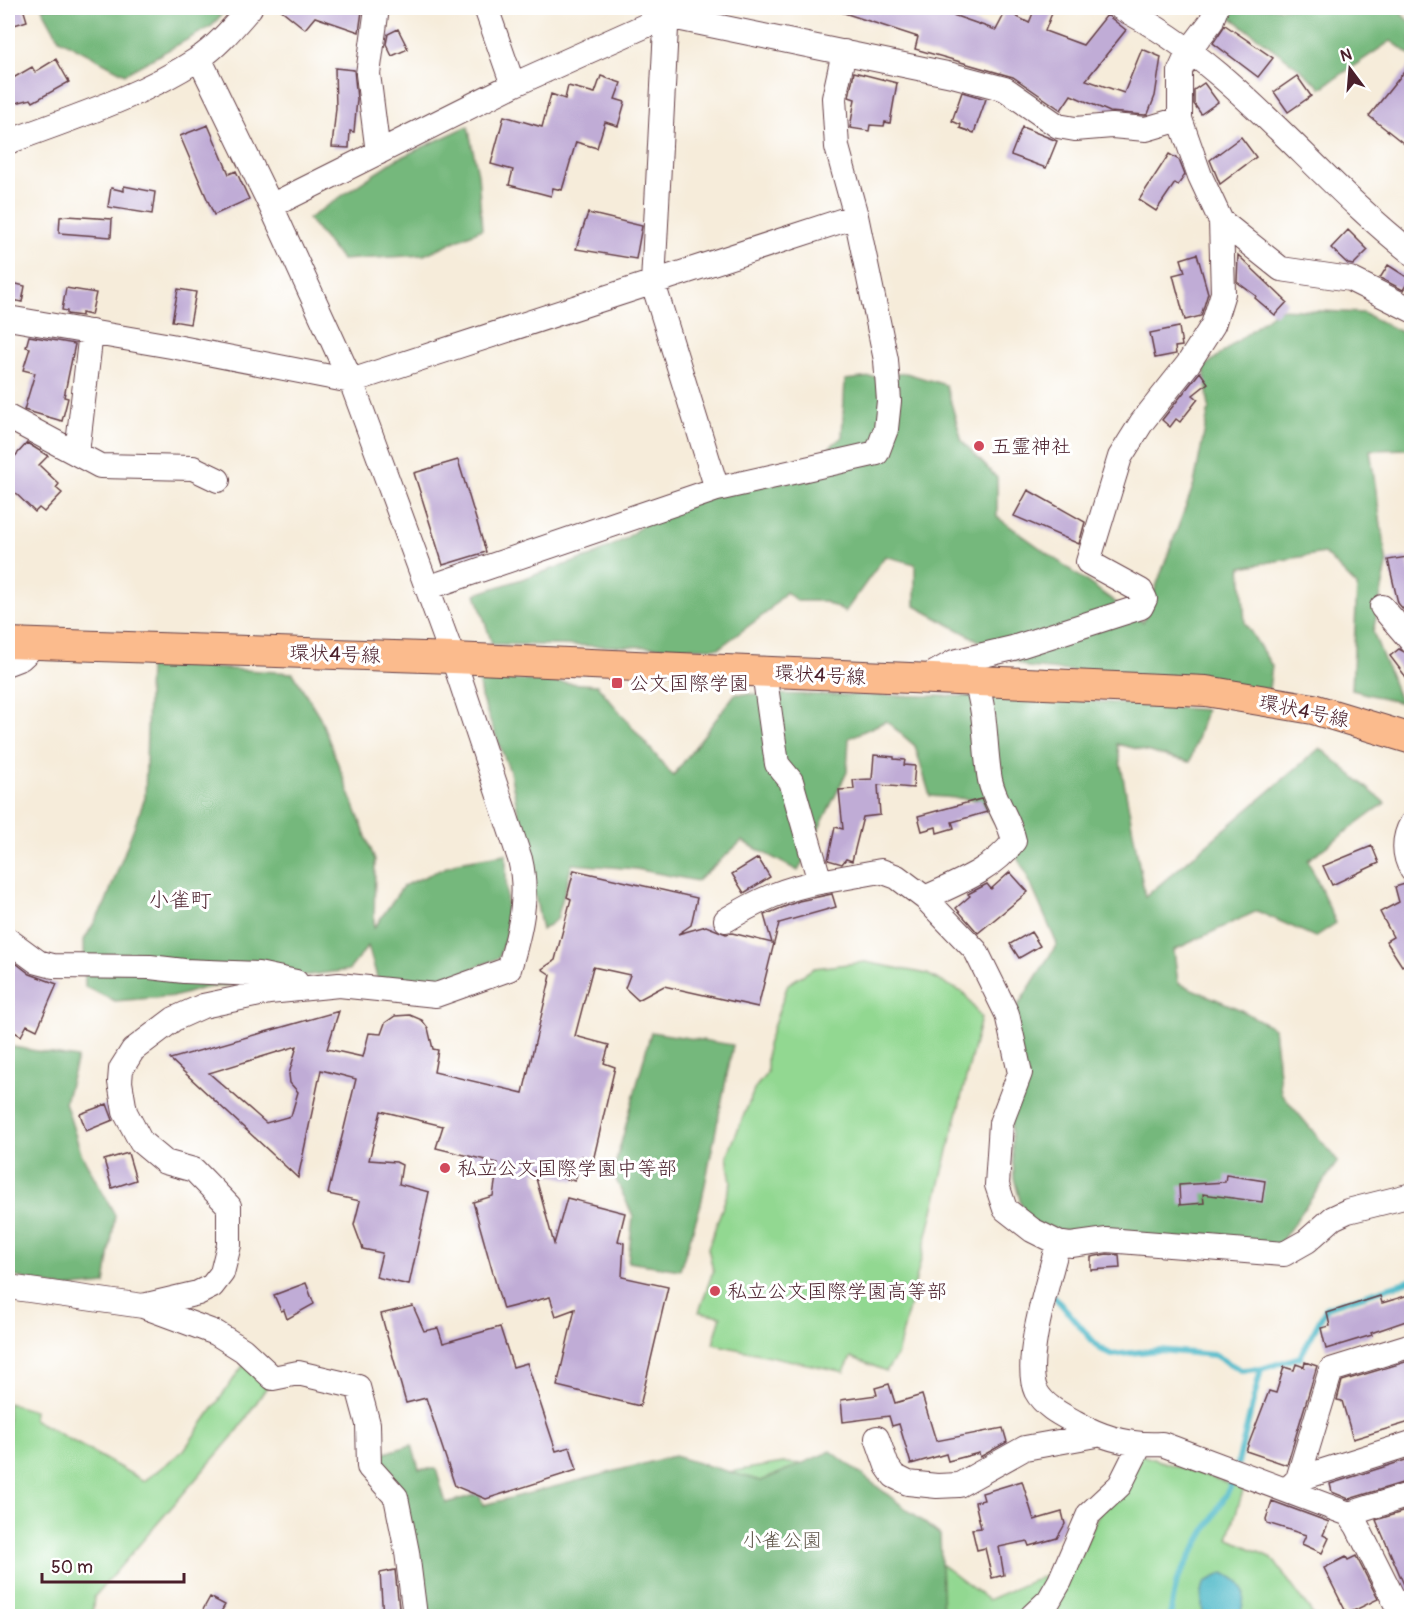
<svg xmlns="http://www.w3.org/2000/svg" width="1419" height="1624" viewBox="0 0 1419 1624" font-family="Pangolin,'Klee One',sans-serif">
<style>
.green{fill:#92d891;stroke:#6e7c5e;stroke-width:1.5}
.forest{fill:#75b87b;stroke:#606c53;stroke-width:1.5}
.water{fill:#4cb8c7;stroke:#4b6c79;stroke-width:1.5}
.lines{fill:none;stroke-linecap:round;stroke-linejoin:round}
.stream{stroke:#4cb8c7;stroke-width:6}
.building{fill:#c0acd6;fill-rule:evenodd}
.minor-casing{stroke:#643e45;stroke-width:26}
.major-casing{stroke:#643e45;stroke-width:32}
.minor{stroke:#fff;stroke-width:24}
.major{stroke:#fbbb8d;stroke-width:30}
.poi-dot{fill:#d1495b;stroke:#fff;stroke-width:2}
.labels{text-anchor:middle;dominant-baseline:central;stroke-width:6;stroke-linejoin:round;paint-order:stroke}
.poi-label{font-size:20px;fill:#4a1f2b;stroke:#fff;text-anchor:start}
.street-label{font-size:20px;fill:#4a1f2b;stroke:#fff}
.park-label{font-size:20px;fill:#60564a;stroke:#fff}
.neighbourhood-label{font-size:21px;fill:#4a1f2b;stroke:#fff}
</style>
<rect width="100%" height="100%" fill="#fff"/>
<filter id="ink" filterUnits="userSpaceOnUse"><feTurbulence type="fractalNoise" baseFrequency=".0167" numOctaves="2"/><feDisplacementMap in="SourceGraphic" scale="12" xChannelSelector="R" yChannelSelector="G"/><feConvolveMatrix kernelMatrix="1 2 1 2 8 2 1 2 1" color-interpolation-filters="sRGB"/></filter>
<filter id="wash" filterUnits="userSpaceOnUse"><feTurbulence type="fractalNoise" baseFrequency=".008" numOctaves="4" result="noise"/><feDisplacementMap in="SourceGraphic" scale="24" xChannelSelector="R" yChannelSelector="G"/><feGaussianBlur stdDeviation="1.35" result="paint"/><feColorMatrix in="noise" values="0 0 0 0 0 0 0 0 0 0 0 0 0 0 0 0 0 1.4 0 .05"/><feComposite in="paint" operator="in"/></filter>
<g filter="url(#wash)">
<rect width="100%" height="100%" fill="#f6ecda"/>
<path class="green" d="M865 962 927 974 964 993 981 1018 897 1356 886 1371 851 1357 844 1372 713 1344 721 1316 699 1312 713 1271 708 1248 731 1183 727 1156 755 1088 767 1073V1045L788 984 814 968Z
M247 1360 270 1382 239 1429 94 1597 92 1616H8V1403L34 1411 33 1419 144 1481 184 1450Z
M1138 1454 1244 1488 1228 1538 1272 1558 1314 1616H436L585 1496 783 1463 810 1464 988 1600 1078 1561 1098 1515Z"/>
<path class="forest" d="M42 8H227L212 26 125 74 59 39Z
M1226 8H1403L1402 15 1411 22V55L1391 41 1321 88 1300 69 1225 13Z
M468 126 478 174 482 229 424 255 342 260 308 219 395 160Z
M1279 309 1363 313 1411 337V449L1370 450 1387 565 1373 632 1401 703 1352 690 1357 586 1324 553 1241 567 1245 623 1272 666 1269 689 1027 667 915 606V564L885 556 845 612 824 601H797L786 592 766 613 719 648 492 644 476 594 592 556 625 539 670 503 790 480 842 437 845 380 906 373 946 385 962 441 997 478V517L1143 622 1194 484 1209 408 1204 367Z
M149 664 293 673 320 717 375 860 374 928 403 886 458 862 506 854 507 933 499 958 458 975 411 987 379 984 368 946 349 970 204 988 177 996 115 1001 85 987 84 940 105 904 145 798Z
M488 678 597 685 673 776 735 694 1036 697 1206 710 1190 762 1117 744 1145 897 1320 748 1385 803 1308 860 1336 923 1315 937 1257 911 1174 950 1178 983 1239 1009 1274 1028 1281 1093 1338 1161 1275 1250 1077 1233 1026 1223 1014 1178 1008 1070 1017 1007 1057 944 1024 869 981 800 930 796 915 746 886 721 849 738 847 772 798 871 742 841 697 881 636 869 572 864 557 919 542 930 510 772 481 697 479 682Z
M651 1032 733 1045 701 1204 680 1270 628 1262 633 1216 613 1173Z
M8 1046 77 1058 65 1102 81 1153 115 1215 105 1284 63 1288 8 1275Z
M412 1445 419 1469H436L446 1503 479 1494 483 1505 674 1456 761 1481 831 1451 940 1535 943 1616H424L375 1456Z"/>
<path class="water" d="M1224 1573C1248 1585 1246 1592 1240 1616H1203L1201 1592 1205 1582Z"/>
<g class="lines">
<path class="stream" d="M1055 1297 1099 1348 1112 1355 1159 1350 1214 1355 1241 1370 1261 1369 1300 1357 1327 1307 1412 1280
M1238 1463 1261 1369
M1170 1616 1177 1580 1232 1484"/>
</g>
<g id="blocks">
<path class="building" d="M8 8H23L27 21 8 27Z
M279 8H351L362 11 359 32 315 17 305 29Z
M839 8H933L996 30 1006 11 1029 23 1035 8H1054L1045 31 1083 45 1107 15 1126 30 1086 80 1124 93 1142 49 1161 57 1155 96 1148 114 1145 115 1110 112 1071 95 1061 110 1013 77 915 49 918 37 838 11Z
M1225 25 1273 58 1258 77 1213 43Z
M398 29 408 49 392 56 386 44 388 34Z
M56 59 69 82 33 102 31 99 8 105V81L32 67 35 72Z
M1412 62V150L1369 116Z
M335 68 354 70 357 99 354 132 350 131 349 148 332 147 336 108Z
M854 72 897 83 890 123 885 122 884 126 870 125 869 131 850 128 855 99 849 97Z
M601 76 621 83 615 99 625 102 618 126 605 122 597 148 576 142 562 190 553 188 551 196 509 185 513 170 491 164 504 116 542 127 551 94 565 99 568 86 595 93Z
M1297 76 1311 96 1288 112 1274 92Z
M1204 83 1218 102 1201 114 1194 104V90Z
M962 92 986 99 974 133 960 128 961 125 952 121Z
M208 125 229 174 236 171 249 199 214 215 180 136Z
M1022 127 1057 141 1046 168 1011 155Z
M1241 137 1256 157 1220 184 1210 160Z
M1169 154 1179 160 1185 175 1178 185 1175 183 1156 211 1139 200Z
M124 186 155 192 152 214 108 207 111 188 124 191Z
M588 213 642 226 636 259 576 249Z
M67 216 112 219 111 237 59 233 60 217Z
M1348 230 1368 250 1353 265 1348 264 1331 248Z
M1197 254 1208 293 1201 316 1185 320 1173 275 1185 272 1181 259Z
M1238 255 1287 302 1275 315 1255 298 1256 296 1237 282Z
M1388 265 1410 279 1403 290 1380 278Z
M8 282 25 286 22 302 8 299Z
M66 288 96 293 91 315 82 313V316L67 314V311L62 310Z
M178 289 196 292 190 324 172 321Z
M1179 327 1182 346 1175 347 1176 354 1155 358 1150 333Z
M29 336 75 344 64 397 68 398 62 421 24 410 35 373 23 370 30 348 26 347Z
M1200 372 1208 383 1193 395 1198 399 1180 422 1176 419 1170 427 1162 420Z
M27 443 48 456 39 465 59 484 56 488 62 493 44 512 39 508 35 512 8 486V464Z
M458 460 486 552 443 565 414 473Z
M1028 490 1085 522 1079 544 1014 516Z
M1407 557 1412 582V620L1398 603 1388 560Z
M1399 649 1412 656V685L1390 656Z
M874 755 894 757V759L905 760 904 765 915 766 913 788 878 785 880 815 863 817 852 861 846 859 842 864 828 860 835 827 843 829 839 790 854 789 853 780 872 779Z
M981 799 987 812 952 822 954 828 937 833 936 827 922 831 918 816Z
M1372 846 1379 863 1332 885 1323 866Z
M758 858 770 877 744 893 732 874Z
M574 870 697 898 691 925 678 934 706 926 726 934 732 933 772 943 764 915 799 901 832 894 836 907 779 923 758 1007 664 986 638 1000 625 988 630 975 593 967 575 1036 609 1045 604 1063 615 1067 593 1161 582 1156 575 1181 534 1171 554 1244 567 1198 625 1213 618 1241 624 1243 622 1277 668 1287 640 1406 557 1386 575 1309 556 1316 550 1297 503 1309 473 1202 493 1196 498 1163 436 1148 443 1126 381 1111 369 1160 396 1162 402 1165 399 1184 429 1192 409 1285 376 1277 382 1253 363 1249 354 1225 360 1201 328 1194 356 1079 321 1070 298 1178 170 1059 339 1011 327 1049 363 1057 369 1033 381 1034 385 1023 395 1016 410 1015 422 1020 428 1028 433 1049 438 1050 434 1072 523 1093 551 975 542 969 555 960 571 899 567 897ZM297 1046 289 1074 290 1083 298 1092 291 1116 266 1123 209 1073Z
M1010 872 1028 892 978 933 956 908 970 896 968 894 987 884 991 889Z
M1408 883 1412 884V960L1402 966 1386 941 1393 937 1380 912 1399 902 1395 887Z
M1031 932 1040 946 1019 958 1010 944Z
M8 957 30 974 57 984 37 1030 27 1025 21 1036 8 1028Z
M107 1104 113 1120 86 1131 80 1114Z
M128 1153 136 1180 112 1188 104 1160Z
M1226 1175 1265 1181 1262 1202 1203 1194 1204 1203 1180 1205 1179 1185 1225 1182Z
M1107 1254 1119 1255 1120 1268 1091 1270V1257Z
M306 1283 314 1304 287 1319 284 1310 281 1311 274 1295Z
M1412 1294V1319L1371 1333 1372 1335 1326 1349 1321 1328 1330 1326 1327 1313 1380 1296 1382 1303Z
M413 1306 424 1331 438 1328 443 1343 500 1327 513 1367 527 1363 556 1451 570 1447 577 1470 486 1499 455 1486 426 1398 406 1403 381 1314Z
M1412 1360 1410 1422 1353 1439 1342 1401 1337 1400 1342 1381Z
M1305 1362 1317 1366 1287 1465 1246 1451 1269 1391 1276 1393 1284 1367 1294 1370 1296 1364 1304 1367Z
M889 1384 895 1403 922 1395 936 1441 1003 1428 1007 1442 980 1457 979 1453 948 1461 946 1454 911 1464 899 1424 892 1426 889 1416 843 1422 841 1400 877 1395 875 1388Z
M1412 1458V1480L1349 1499 1332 1492 1330 1484Z
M1022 1481 1034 1520 1062 1512 1065 1524 1057 1538 1029 1546 1027 1541 999 1547 1004 1575 992 1578 985 1548 977 1550 972 1529 981 1528 975 1502 984 1500 982 1493Z
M1272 1501 1329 1522 1323 1535 1329 1538 1322 1553 1302 1544 1306 1535 1267 1523 1266 1519Z
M1412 1509V1603L1376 1520Z
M1356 1556 1378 1599 1347 1614 1324 1568 1346 1557 1348 1560Z
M395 1570 400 1617H383L380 1573Z
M210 1597 225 1605 218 1617H199Z"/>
</g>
</g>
<g filter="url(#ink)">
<use href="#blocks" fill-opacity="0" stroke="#643e45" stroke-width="1.5"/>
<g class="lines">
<g class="minor-casing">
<path id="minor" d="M377 8 368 74 378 153
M486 8 513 85
M667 8 653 283 717 489
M1121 8C1236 66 1312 175 1412 253
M8 142C72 118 140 97 198 59 218 46 235 25 250 8
M271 206 513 85 667 16 952 75 1005 89 1058 126 1075 129 1112 126 1146 129 1180 119
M1221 221 1281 269 1350 279 1412 310
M8 318 171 346 351 381 856 216
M8 417 100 466 193 468 218 480
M77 453 91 332
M427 588 717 489 877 453 886 429 889 401 886 360 856 216 837 147 834 98 844 52
M1382 607 1412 642
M8 663 21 658 36 644
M764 672 777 764 791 781 820 882 881 871 897 877 925 898 976 951 1007 1014 1020 1073 1001 1123 997 1185 1005 1209 1032 1230 1058 1243 1071 1245 1107 1240 1284 1254 1307 1241 1333 1218 1348 1211 1412 1195
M922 680 954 662 1013 648 1141 607 1145 599 1141 591 1088 562 1120 457 1142 422 1188 364 1213 325 1223 293 1221 221 1200 176 1180 119V71L1189 51 1211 22 1216 8
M1412 823C1403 838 1403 855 1412 870
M925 898C957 883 993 870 1014 841 1010 820 994 801 990 780 984 747 987 715 976 683
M726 920C757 901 785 888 820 882
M8 940 38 962 53 966 150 967 184 971 258 974 296 982
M1058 1243C1050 1277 1022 1361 1036 1391 1044 1406 1060 1414 1075 1422 1102 1438 1130 1446 1162 1444L1349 1514 1357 1526 1402 1616
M8 1287 143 1306 198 1293 212 1286 222 1273 229 1245V1206L194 1170 165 1162 141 1142 125 1112 120 1082 121 1069 133 1050 174 1019 203 1006 269 992 339 985 436 995 509 969C520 932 529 897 520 859L453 658 351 381 271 206 199 58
M143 1306 216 1333 243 1350 273 1378 298 1373 358 1387 368 1424 369 1467 396 1497 407 1552 415 1616
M877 1438 887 1466 894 1476 908 1483 937 1486 959 1485 1025 1448 1097 1435
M1298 1479 1412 1443
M1287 1490 1298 1479 1331 1370 1412 1345
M1349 1514 1412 1494
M1032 1616 1049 1600 1060 1581 1089 1514 1120 1485 1140 1445"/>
</g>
<g class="major-casing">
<path id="major" d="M8 643 453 658 1206 691 1313 709 1412 739"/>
</g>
<use href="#minor" class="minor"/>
<use href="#major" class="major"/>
</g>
</g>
<g class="poi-dot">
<circle cx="979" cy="446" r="6"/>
<rect x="611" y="677" width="12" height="12" rx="3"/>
<circle cx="445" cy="1168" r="6"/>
<circle cx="715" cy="1291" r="6"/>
</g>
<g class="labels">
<g class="poi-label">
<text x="991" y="446">五霊神社</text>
<text x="629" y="683">公文国際学園</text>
<text x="457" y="1168">私立公文国際学園中等部</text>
<text x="727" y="1291">私立公文国際学園高等部</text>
</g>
<g class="street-label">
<text transform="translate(335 654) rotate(2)">環状4号線</text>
<text transform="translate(820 675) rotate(3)">環状4号線</text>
<text transform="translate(1304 711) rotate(12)">環状4号線</text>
</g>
<g class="park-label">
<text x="782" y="1540">小雀公園</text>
</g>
<g class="neighbourhood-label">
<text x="180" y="900">小雀町</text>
</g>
</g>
<rect width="1419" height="1624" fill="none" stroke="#fff" stroke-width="30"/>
<g transform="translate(1350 69) rotate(344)" stroke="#ffffff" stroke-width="4.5" paint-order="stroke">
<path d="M0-4.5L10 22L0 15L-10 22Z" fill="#4a1f2b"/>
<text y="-9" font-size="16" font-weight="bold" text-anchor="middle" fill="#4a1f2b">N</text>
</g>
<path d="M42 1573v9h142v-9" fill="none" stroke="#4a1f2b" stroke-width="3"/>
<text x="51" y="1573" font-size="18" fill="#4a1f2b" stroke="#ffffff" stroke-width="4.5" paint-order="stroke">50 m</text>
</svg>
